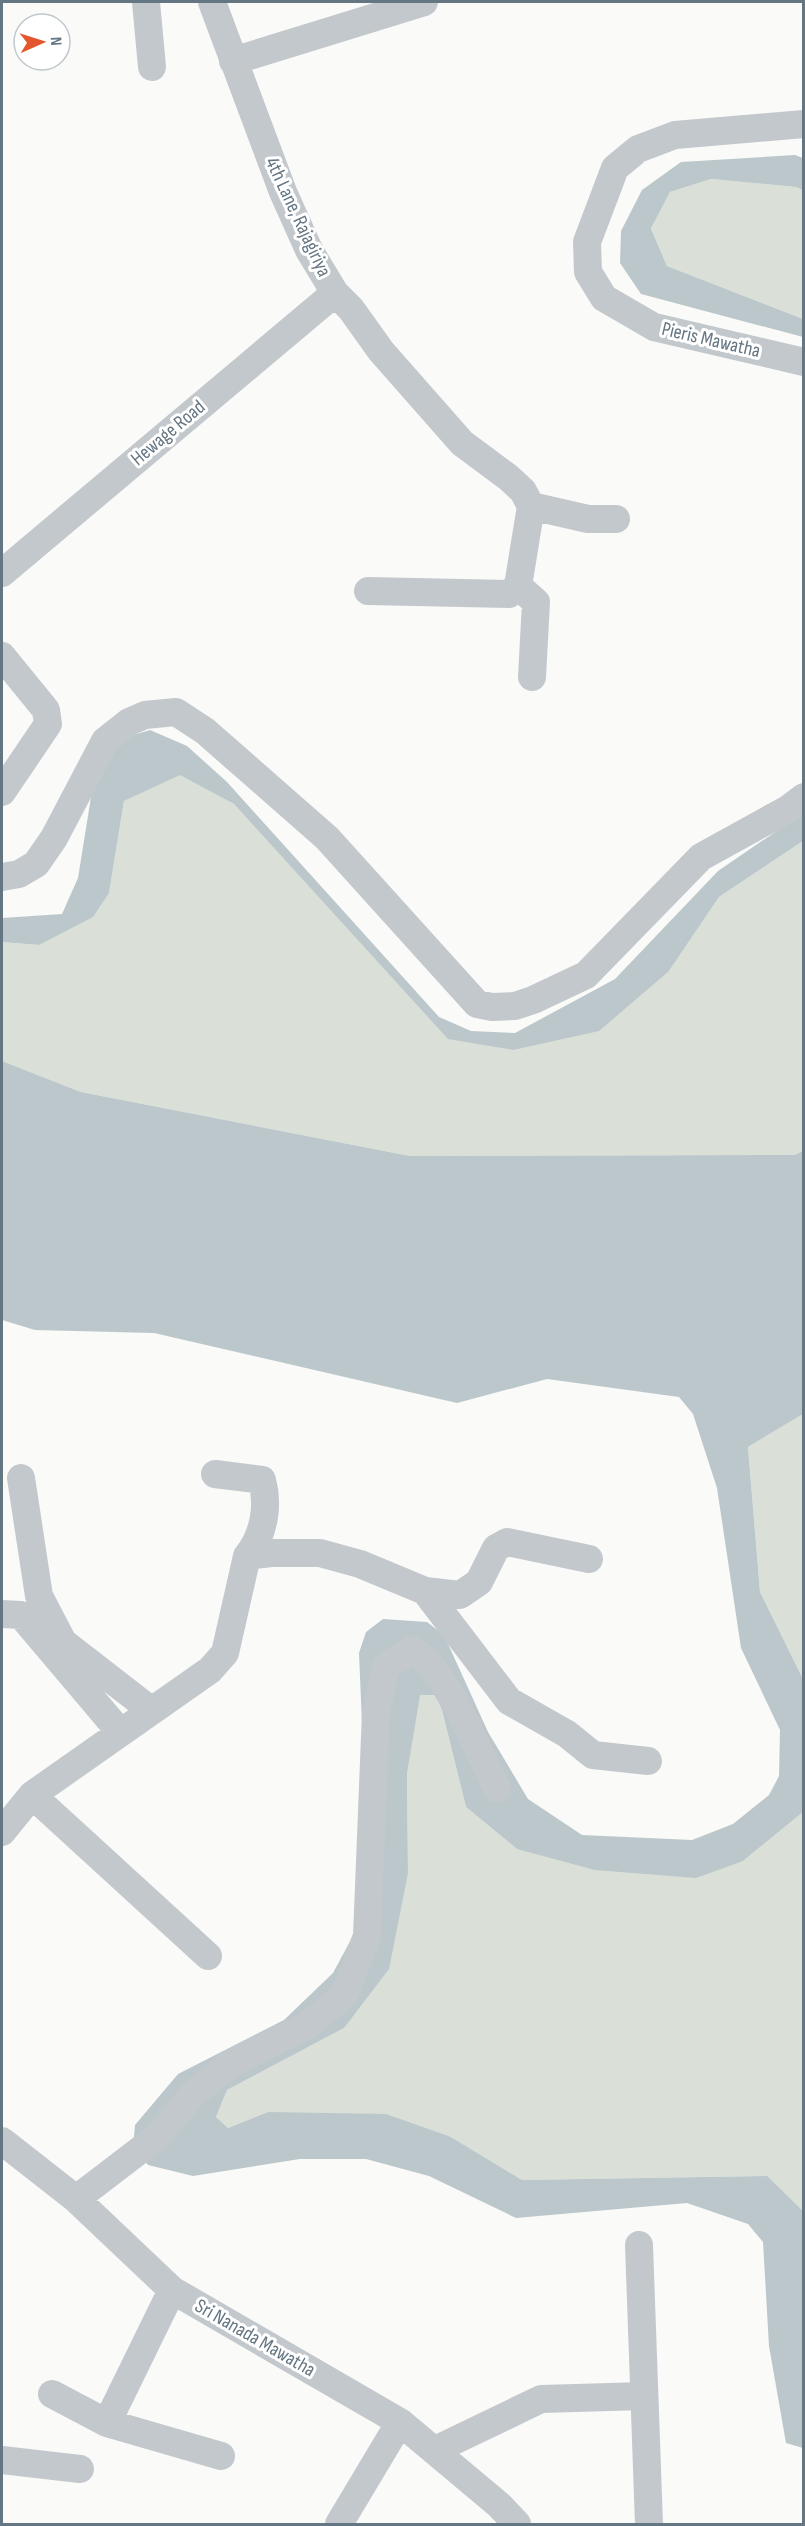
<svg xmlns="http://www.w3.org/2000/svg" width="805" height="2526" viewBox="0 0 805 2526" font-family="'Sofia Sans Condensed',sans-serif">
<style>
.green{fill:#dadfd7}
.water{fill:#bbc7cb}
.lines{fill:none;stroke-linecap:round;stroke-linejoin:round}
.minor{stroke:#c3c8cc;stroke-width:28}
.labels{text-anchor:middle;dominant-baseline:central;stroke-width:6;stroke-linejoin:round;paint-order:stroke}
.street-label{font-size:20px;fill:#657683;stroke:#fff}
</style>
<rect width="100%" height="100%" fill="#fafaf8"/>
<path class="green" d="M711 179 796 187 803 190V319L667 266 651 227 670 192Z
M180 774 234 804 448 1038 513 1050 669 971 719 897 803 841V1151L794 1155 410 1156 81 1092 2 1061V942L39 945 109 893 124 801Z
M803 1414V1679L760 1592 748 1447Z
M419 1695H435L442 1710 466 1807 517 1849 743 1861 803 1812V2211L766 2176 522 2180 451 2137 268 2112 228 2128 216 2117 227 2090 344 2028 408 1873 407 1774Z"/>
<path class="water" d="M795 155 803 158V190L796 187 711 179 670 192 651 228 667 266 803 319V337L641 294 620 263 621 231 642 190 681 162Z
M150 730 187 746 227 782 439 1017 471 1031 515 1033 615 979 718 871 803 813V841L719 897 669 971 599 1031 513 1050 448 1039 234 804 180 775 124 801 109 893 93 917 39 945 2 942V918L62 914 78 878 96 766 127 737Z
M2 1061 81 1092 410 1156 794 1155 803 1151V1414L748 1447 760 1592 803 1679V1812L743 1861 696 1878 595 1870 517 1849 466 1807 442 1710 435 1695H420L407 1774 408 1873 389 1969 344 2028 227 2090 216 2117 228 2128 268 2112 386 2114 451 2137 522 2180 767 2176 803 2211V2448L786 2443 769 2346 763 2242 748 2224 687 2203 516 2218 429 2176 366 2159H300L193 2176 148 2165 133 2148 135 2125 178 2074 284 2020 333 1973 354 1934 367 1842 359 1653 366 1632 383 1619 427 1622 444 1635 488 1732 528 1799 582 1835 692 1840 733 1824 769 1795 779 1776 780 1730 741 1648 717 1488 693 1414 679 1397 547 1379 457 1403 154 1333 35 1330 2 1320Z"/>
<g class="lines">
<path class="minor" d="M146 2 152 67
M212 2 283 192 309 250 335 293 351 309 381 351 462 443 509 478 523 491 531 506 518 586 509 594 368 591
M233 61 424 2
M804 124 675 135 638 149 615 168 587 242 588 272 604 298 654 327 804 362
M531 506 588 519H616
M2 573 335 293
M518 586 536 602 532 677
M2 656 46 710 48 724 2 792
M2 877 19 874 36 864 54 838 105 741 129 722 145 715 176 712 205 731 327 838 477 1004 492 1007 515 1006 533 1000 586 975 701 857 788 809 804 797
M215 1474 262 1480C269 1506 264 1535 247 1556
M21 1478 39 1596 63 1642 152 1711
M425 1591 509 1701 567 1734 593 1755 648 1761
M2 1614 21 1615 120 1732
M32 1795 208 1956
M2 1832 32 1795 210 1670 225 1653 247 1556 271 1553H320L360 1564 425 1591 460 1595 479 1582 496 1548 507 1542 589 1559
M2 2141 76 2199 172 2290 400 2422 499 2505 517 2524
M76 2199 157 2137 195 2092 232 2063 308 2025 345 1994 367 1936 376 1712 386 1666 412 1650C444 1665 481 1756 497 1789
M639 2245 649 2524
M52 2394 107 2423 221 2456
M107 2423 172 2290
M435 2450 541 2399 644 2396
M2 2460 80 2469
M339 2524 400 2422"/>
</g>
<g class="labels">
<g class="street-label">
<text transform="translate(298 217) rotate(65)">4th Lane, Rajagiriya</text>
<text transform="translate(711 340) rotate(13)">Pieris Mawatha</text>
<text transform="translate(168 433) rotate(-40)">Hewage Road</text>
<text transform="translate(255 2338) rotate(30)">Sri Nanada Mawatha</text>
</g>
</g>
<rect width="805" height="2526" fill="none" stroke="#657683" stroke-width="6"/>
<g transform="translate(42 42) rotate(87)"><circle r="28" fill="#ffffff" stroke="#c1c8cd" stroke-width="1.5"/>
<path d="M0-4.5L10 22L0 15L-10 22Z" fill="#e4572e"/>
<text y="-9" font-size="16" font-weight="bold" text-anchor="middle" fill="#657683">N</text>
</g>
</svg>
